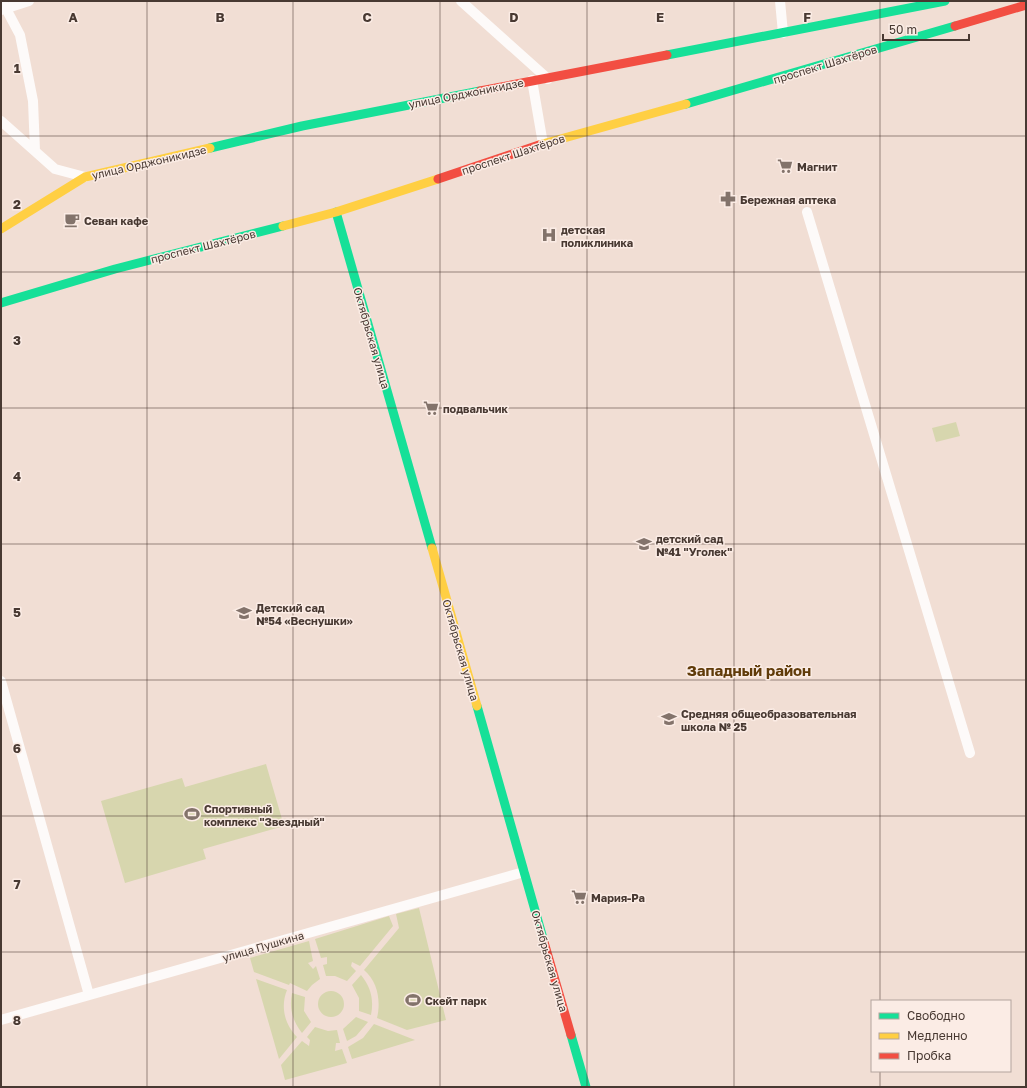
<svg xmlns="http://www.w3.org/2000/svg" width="1027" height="1088" viewBox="0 0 1027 1088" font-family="'Golos Text',sans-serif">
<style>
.green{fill:#d7d6ae}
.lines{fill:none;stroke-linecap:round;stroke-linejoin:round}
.street{stroke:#fdfaf9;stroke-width:10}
.fast{stroke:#16e098;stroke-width:9}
.slow{stroke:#ffcf43;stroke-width:9}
.jam{stroke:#f24e42;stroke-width:9}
.grid{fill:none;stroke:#483932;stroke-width:1;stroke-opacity:0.55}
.labels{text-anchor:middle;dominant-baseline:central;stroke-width:3;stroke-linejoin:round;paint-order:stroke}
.street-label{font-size:11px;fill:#483932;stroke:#fbece5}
.poi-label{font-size:11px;font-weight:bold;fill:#483932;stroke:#fbece5;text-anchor:start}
.district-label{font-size:15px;font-weight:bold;fill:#603b09;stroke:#fbece5}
.grid-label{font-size:13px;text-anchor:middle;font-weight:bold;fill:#483932;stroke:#fbece5;stroke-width:3;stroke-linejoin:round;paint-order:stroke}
</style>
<rect width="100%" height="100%" fill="#f1ded4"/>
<path class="green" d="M956 422 960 436 936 442 932 428Z
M266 764 284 826 203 849 206 859 125 883 101 801 182 778 185 787Z
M419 908 446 1020 407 1030 377 1018C381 1001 378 982 364 970L399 928 396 914Z
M389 916 393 926 360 966 352 962 351 966 356 971 347 981 335 976H326L323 965 327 964V957L321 958 315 939Z
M309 941 313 961 308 963 313 969 316 966 320 979 312 985 307 991 290 983 289 985 254 972 250 958Z
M361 975C371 987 374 1000 371 1015L359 1011V998L352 985Z
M256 979 287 990C280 1007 285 1025 297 1037L279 1059Z
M318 1004a13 13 0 1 1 26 0a13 13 0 1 1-26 0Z
M292 993 305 997 304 1011 311 1022 302 1033C292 1020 289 1008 292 993Z
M356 1017 368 1022 356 1036 347 1041 343 1029Z
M374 1024 415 1040 352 1059 348 1047 363 1038Z
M315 1027 328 1031 337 1030 340 1043H336L335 1051 342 1049 347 1063 285 1080 281 1065 302 1041 309 1046 310 1040 307 1037Z"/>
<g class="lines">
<path class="street" d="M2 1 20 35 33 101 35 151
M461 1 548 79
M780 1 783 33
M1 10 29 1
M532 80 543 144
M1 121 55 169 85 177
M807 212 970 753
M1 681 89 995
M1 1020 524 872"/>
<path class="fast" d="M667 55 945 1
M686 104 955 26
M210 148 302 126 480 91
M336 212 432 548
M1 303 115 269 283 226
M477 706 544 942
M571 1035 586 1087"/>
<path class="slow" d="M539 145 686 104
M283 226 336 212 438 179
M1 229 85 177 210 148
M432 548 477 706"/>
<path class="jam" d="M955 26 1026 5
M480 91 667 55
M438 179 539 145
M544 942 571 1035"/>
</g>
<path class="grid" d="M147 1V1087M293 1V1087M440 1V1087M587 1V1087M734 1V1087M880 1V1001M1 136H1026M1 272H1026M1 408H1026M1 544H1026M1 680H1026M1 816H1026M1 952H1026M880 1071V1087"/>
<defs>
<g id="supermarket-bare" transform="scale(1.2)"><path d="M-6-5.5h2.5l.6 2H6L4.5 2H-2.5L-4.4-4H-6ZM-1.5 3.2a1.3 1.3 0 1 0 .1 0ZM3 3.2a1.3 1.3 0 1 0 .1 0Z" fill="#83736b" stroke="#fbece5" stroke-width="2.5" paint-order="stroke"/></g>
<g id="pharmacy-bare" transform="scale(1.2)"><path d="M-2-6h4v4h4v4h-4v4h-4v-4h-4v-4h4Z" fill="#83736b" stroke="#fbece5" stroke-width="2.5" paint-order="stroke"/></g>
<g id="cafe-bare" transform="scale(1.2)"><path d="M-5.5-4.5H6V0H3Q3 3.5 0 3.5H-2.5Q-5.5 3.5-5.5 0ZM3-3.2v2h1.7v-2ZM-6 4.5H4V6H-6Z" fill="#83736b" stroke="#fbece5" stroke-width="2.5" paint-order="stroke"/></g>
<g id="hospital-bare" transform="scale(1.2)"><path d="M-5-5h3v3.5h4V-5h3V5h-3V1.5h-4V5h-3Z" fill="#83736b" stroke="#fbece5" stroke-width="2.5" paint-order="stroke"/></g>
<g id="school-bare" transform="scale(1.2)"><path d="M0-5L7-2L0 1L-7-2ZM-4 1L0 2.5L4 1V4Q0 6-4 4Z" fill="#83736b" stroke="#fbece5" stroke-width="2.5" paint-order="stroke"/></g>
<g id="stadium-bare" transform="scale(1.2)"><path d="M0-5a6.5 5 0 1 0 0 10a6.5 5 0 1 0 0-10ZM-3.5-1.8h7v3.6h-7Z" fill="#83736b" stroke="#fbece5" stroke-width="2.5" paint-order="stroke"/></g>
</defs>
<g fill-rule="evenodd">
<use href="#supermarket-bare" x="785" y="166"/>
<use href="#pharmacy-bare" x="728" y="199"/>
<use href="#cafe-bare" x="72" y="220"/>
<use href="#hospital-bare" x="549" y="235"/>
<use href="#supermarket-bare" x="431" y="408"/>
<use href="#school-bare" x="644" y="544"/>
<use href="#school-bare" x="244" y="613"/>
<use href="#school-bare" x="669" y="719"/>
<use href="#stadium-bare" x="192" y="814"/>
<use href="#supermarket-bare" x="579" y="897"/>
<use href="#stadium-bare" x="413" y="1000"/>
</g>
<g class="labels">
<g class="street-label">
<text transform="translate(825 64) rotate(-17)">проспект Шахтёров</text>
<text transform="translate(466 93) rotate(-11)">улица Орджоникидзе</text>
<text transform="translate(513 154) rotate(-18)">проспект Шахтёров</text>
<text transform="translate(149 162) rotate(-13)">улица Орджоникидзе</text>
<text transform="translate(203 246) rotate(-14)">проспект Шахтёров</text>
<text transform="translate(372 338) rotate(74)">Октябрьская улица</text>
<text transform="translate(461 650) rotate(74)">Октябрьская улица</text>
<text transform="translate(263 946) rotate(-16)">улица Пушкина</text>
<text transform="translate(550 961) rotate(74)">Октябрьская улица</text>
</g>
<g class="poi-label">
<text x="797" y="166">Магнит</text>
<text x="740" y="199">Бережная аптека</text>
<text x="84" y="220">Севан кафе</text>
<text x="561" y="229">детская<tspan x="561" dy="13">поликлиника</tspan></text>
<text x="443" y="408">подвальчик</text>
<text x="656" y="538">детский сад<tspan x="656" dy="13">№41 "Уголек"</tspan></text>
<text x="256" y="607">Детский сад<tspan x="256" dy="13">№54 «Веснушки»</tspan></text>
<text x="681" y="713">Средняя общеобразовательная<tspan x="681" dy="13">школа № 25</tspan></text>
<text x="204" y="808">Спортивный<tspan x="204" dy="13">комплекс "Звездный"</tspan></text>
<text x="591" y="897">Мария-Ра</text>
<text x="425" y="1000">Скейт парк</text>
</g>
<g class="district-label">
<text x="749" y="670">Западный район</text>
</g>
</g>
<g class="grid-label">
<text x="73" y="22">A</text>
<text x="220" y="22">B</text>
<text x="367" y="22">C</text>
<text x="514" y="22">D</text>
<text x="660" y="22">E</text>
<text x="807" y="22">F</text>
<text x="17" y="73">1</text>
<text x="17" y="209">2</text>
<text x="17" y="345">3</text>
<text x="17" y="481">4</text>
<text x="17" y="617">5</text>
<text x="17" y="753">6</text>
<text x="17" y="889">7</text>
<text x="17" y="1025">8</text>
</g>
<rect width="1027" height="1088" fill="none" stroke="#483932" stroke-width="4"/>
<rect x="871" y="1000" width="140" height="72" fill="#fbece5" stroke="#b3a49d"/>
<rect x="879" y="1013" width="20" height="6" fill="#16e098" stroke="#b3a49d"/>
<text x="907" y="1020" font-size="12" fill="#483932">Свободно</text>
<rect x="879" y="1033" width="20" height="6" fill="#ffcf43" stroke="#b3a49d"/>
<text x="907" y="1040" font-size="12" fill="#483932">Медленно</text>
<rect x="879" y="1053" width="20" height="6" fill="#f24e42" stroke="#b3a49d"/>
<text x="907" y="1060" font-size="12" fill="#483932">Пробка</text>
<path d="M883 34v6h86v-6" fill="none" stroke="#483932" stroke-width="2"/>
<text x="889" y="34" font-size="12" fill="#483932" stroke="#fbece5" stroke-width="3" paint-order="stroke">50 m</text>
</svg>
